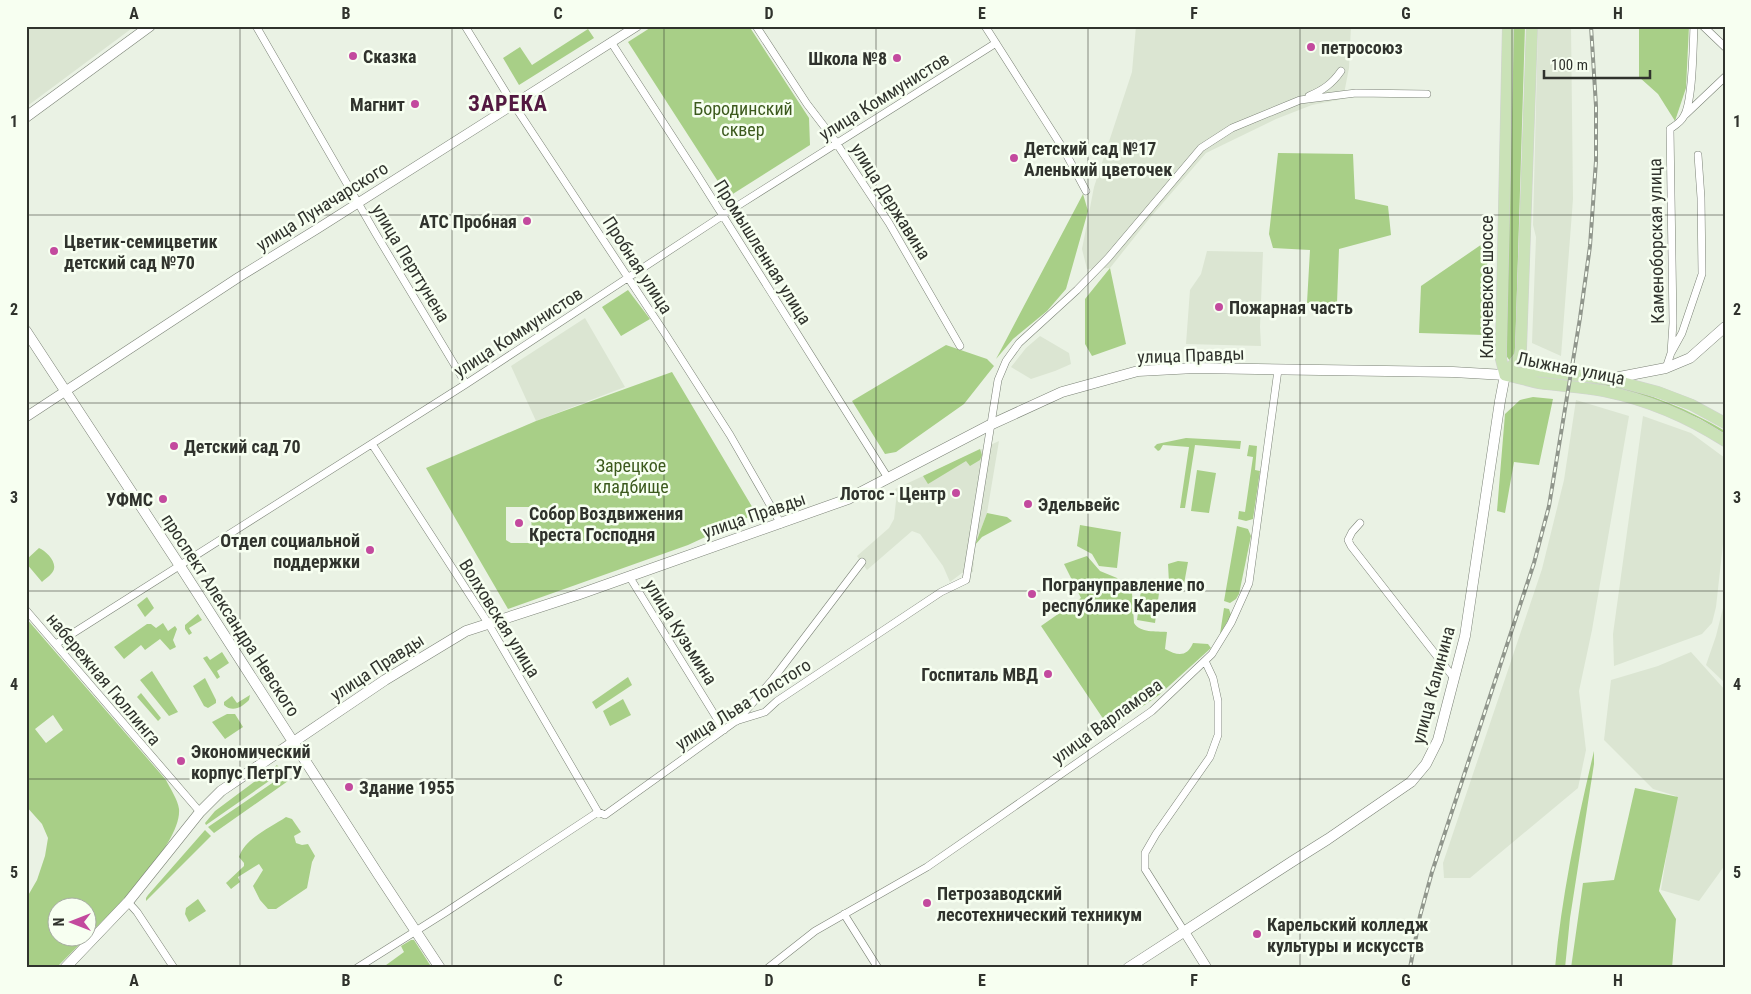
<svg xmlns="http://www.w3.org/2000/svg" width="1751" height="994" viewBox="0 0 1751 994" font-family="'Roboto Condensed',sans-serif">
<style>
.built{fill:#dbe5d2}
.green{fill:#a8cf87;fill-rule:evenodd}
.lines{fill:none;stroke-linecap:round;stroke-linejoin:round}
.minor-casing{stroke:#7b8276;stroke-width:8}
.tertiary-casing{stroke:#7b8276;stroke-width:10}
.secondary-casing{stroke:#7b8276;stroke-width:11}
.primary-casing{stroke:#d1d2d1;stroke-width:12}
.minor{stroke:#fff;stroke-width:7}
.tertiary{stroke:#fff;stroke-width:9}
.secondary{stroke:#fff;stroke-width:10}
.primary{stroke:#cae2b7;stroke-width:11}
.rail-casing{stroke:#90968c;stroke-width:4}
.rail{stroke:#f7fff1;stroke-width:2;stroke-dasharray:5.5;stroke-linecap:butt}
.grid{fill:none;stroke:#30332d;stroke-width:1;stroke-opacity:0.55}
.poi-dot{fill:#c34a9e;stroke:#f7fff1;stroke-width:2}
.labels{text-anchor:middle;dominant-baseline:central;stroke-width:5;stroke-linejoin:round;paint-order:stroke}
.poi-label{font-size:18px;font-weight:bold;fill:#30332d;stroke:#f7fff1;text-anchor:start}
.street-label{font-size:18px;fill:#30332d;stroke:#f7fff1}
.park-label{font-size:18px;fill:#3c5a1d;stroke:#f7fff1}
.district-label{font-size:22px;font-weight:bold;letter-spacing:1px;fill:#531941;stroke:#f7fff1}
.neatline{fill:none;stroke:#30332d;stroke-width:2}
.grid-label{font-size:16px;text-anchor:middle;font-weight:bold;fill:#30332d}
</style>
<rect width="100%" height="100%" fill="#eaf2e4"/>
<path class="built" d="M26 26H135L26 107Z
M1136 26H1351L1349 68 1343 99 1312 105 1276 119 1206 153 1149 219 1110 268 1087 269 1082 249 1094 187 1132 72Z
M1538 26H1571L1573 199 1561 356 1532 343 1536 237 1533 225Z
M1207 251 1263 252 1260 327 1261 346 1186 344 1190 290 1201 274Z
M585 318 625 387 536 421 511 366Z
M1040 336 1069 353 1071 364 1055 371 1031 379 1011 367 1026 348Z
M1576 400 1629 416 1592 630 1579 691 1586 750 1578 788 1470 878H1444L1443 863 1542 569 1564 480Z
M1643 416 1691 433 1725 458V526L1716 607 1712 623 1702 634 1614 666 1613 634Z
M999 441 987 513 975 545 973 572 962 573 950 582 943 566 920 534 912 531 867 570 857 556 889 528 894 519 897 492 895 489Z
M1725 600V683L1706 665 1716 636Z
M1691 652 1725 690V865L1699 901 1661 890 1676 796 1653 789 1604 740 1611 680 1658 666Z"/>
<path class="green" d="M653 26H749L809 118 810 145 728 197 628 42Z
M1513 26H1525L1515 355 1510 361 1505 354Z
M1639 26H1689L1686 88 1675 121 1658 94 1639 77Z
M588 29 594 38 519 85 503 58 520 47 532 65Z
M1278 153 1353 154 1355 199 1388 206 1391 235 1339 249 1337 303H1307L1310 250 1273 248 1269 234Z
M1083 194 1088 211 1066 289 1047 311 1013 339 996 359Z
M1488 240 1485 335 1419 333 1421 286Z
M1110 268 1126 344 1092 356 1085 344V299Z
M628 290 650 319 621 336 602 307Z
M946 345 987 359 994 366 964 404 896 452 885 454 852 401Z
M672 372 754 510 753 515 688 545 508 609 426 468 536 421ZM531 507 532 543H511L506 540V507Z
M1547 376C1567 379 1588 380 1608 384 1649 393 1688 409 1725 431V434L1700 419 1670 406 1547 379Z
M1533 397 1553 399 1539 465 1514 462 1505 513 1497 511 1505 414 1520 400Z
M1186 438 1241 441 1240 449 1195 445 1185 508H1180L1189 447 1163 445 1160 450 1158 451 1154 447 1157 444Z
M1249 445 1257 446 1255 470 1260 471 1253 519 1246 521 1238 519 1239 511 1245 512 1253 457 1247 456Z
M980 449 982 455 980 460 970 466 966 461 928 484 923 476Z
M1197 470 1216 473 1209 513 1191 511Z
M987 513 1007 517 1012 521 982 537 975 545Z
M1080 525 1121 532 1117 568 1099 566 1092 554 1077 546Z
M1237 526 1248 529 1251 536 1239 594 1236 599 1230 603 1224 601Z
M39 548C46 551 56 561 54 569 53 574 46 578 42 582L26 563V560Z
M1087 556 1100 571 1117 578 1132 593 1134 623C1140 633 1156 631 1167 632L1165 649C1178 656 1187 657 1193 643L1208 644 1211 648 1159 695 1110 729 1041 626 1081 598 1064 564Z
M1178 561 1188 562 1184 584 1173 590 1169 583 1168 564Z
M1141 590 1159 593 1155 623 1137 620Z
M147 597 154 608 145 617 137 605Z
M1224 608 1229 609 1231 615 1220 634Z
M198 614 202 620 189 628 192 633 189 635 185 629V625Z
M26 618 166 780C170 788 178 800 179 809 182 844 112 911 88 936V906H58V936L87 937 56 968H26V899L37 880 45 856 48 838 42 824 26 806ZM53 715 63 730 46 743 35 729Z
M163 623 168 631 175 626 177 629 173 640 176 647 170 650 160 639 145 650 141 645 124 659 114 647 147 624H151L156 628Z
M222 652 229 663 217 671 220 677 217 679 203 658 207 656 210 660Z
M152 671 178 712 169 716 140 680Z
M628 677 632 685 596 709 592 702Z
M205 678 216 700V703L208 708 204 706 193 686Z
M141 693 161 718 158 721 137 697Z
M250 695 249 700C242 707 233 713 224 705V702L232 696 237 703Z
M623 699 631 715 610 726 603 711Z
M227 714H235L243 727 225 739 212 722Z
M1594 751V764L1570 918 1565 968H1555C1562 894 1577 823 1594 751Z
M277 765 282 772 206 825 205 823 215 811Z
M284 775 288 781 214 833 208 827Z
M1635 788 1678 797 1659 891 1676 919 1672 968H1571L1583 883 1614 880Z
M286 817 292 819 301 832 294 836 296 843 302 845 308 844 315 856 312 862 307 888 276 909H268L260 900 253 886 263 870 259 864 238 877 240 882 231 889 226 883 244 866V863L239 857C245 838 270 828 286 817Z
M205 830 211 836 146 901V898L148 895Z
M198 899 206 911 189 922 185 914 186 908Z
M411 940H414L432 968H382L404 952 401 946Z"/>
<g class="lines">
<g class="minor-casing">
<path id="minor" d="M256 26 376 234 466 384
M465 26 508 96 664 332 730 435 781 524
M756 26 807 104 833 138 889 223 960 346
M985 26 1064 150 1086 191
M1703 26 1725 47
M611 42 696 173 888 478
M1309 96C1323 90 1332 84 1341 71
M1686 114 1725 77
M1671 353 1673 323 1670 129C1676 125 1681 122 1684 116 1693 102 1693 45 1694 26
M1666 368 1671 353 1682 333 1702 274 1701 198 1698 155
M372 444 488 623 598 812
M1360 523 1352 532 1348 540 1351 546 1454 678
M629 576 724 730
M26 610 200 812
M56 644 466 384 731 210 996 43
M737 721 773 679 862 562
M128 902 137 912 174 968
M844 914 878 968
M1184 931 1145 869V853L1156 834 1210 757 1218 735V701L1213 678 1205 661
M357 968 446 912 598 812 605 815 736 721 765 712 777 701 941 592 966 580 998 380 1006 361 1019 343 1077 290 1108 258 1201 148 1232 128 1300 100 1356 93 1427 94
M768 968 815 931 927 867 1152 711 1212 654 1231 623 1249 583 1278 370"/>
</g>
<g class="tertiary-casing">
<path id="tertiary" d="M26 417 239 277 317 229 637 26
M1184 931 1207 968"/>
</g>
<g class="secondary-casing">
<path id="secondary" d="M26 117 150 26
M26 331 180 566 378 874 440 968
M1609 379 1666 368 1690 358 1725 327
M65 968 128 902 200 812 221 791 385 680 466 631 577 595 848 499 990 425 1062 392 1138 371 1195 368 1453 372 1505 375 1500 401 1465 636 1438 740 1426 764 1411 782 1328 839 1293 861 1128 968"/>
</g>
<g class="primary-casing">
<path id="primary" d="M1512 374 1538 371 1609 379 1658 392 1692 405 1725 423
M1505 375 1520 356 1521 348 1532 26
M1505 375 1501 359V347L1508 26
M1505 375C1517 377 1528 381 1539 383 1561 386 1583 387 1604 391 1648 400 1688 417 1725 441"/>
</g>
<use href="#minor" class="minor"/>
<use href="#tertiary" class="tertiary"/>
<use href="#secondary" class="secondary"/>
<use href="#primary" class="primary"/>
<g class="rail-casing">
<path id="rail" d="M1410 968 1420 916 1432 872 1534 563 1549 506 1580 318 1590 246 1596 161V106L1591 26"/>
</g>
<use href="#rail" class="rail"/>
</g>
<path class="grid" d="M240 26V968M452 26V968M664 26V968M876 26V968M1088 26V968M1300 26V968M1512 26V968M26 215H1725M26 403H1725M26 591H1725M26 779H1725"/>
<g class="poi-dot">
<circle cx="1311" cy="47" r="5"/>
<circle cx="353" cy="56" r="5"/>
<circle cx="897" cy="58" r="5"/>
<circle cx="415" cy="104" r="5"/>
<circle cx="1014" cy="158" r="5"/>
<circle cx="527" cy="221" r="5"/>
<circle cx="54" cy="251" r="5"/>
<circle cx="1219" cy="307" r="5"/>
<circle cx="174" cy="446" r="5"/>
<circle cx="956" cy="493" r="5"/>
<circle cx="163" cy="499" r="5"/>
<circle cx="1028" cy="504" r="5"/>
<circle cx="519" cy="523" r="5"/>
<circle cx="370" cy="550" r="5"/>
<circle cx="1032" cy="594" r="5"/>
<circle cx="1048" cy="674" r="5"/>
<circle cx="181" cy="761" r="5"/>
<circle cx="349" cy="787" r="5"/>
<circle cx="927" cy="903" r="5"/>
<circle cx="1257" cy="934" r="5"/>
</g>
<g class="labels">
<g class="poi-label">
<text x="1321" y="47">петросоюз</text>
<text x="363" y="56">Сказка</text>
<text x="887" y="58" text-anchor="end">Школа №8</text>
<text x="405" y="104" text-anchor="end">Магнит</text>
<text x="1024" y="148">Детский сад №17<tspan x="1024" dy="21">Аленький цветочек</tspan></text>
<text x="517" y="221" text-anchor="end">АТС Пробная</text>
<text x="64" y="241">Цветик-семицветик<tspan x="64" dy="21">детский сад №70</tspan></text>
<text x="1229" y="307">Пожарная часть</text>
<text x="184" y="446">Детский сад 70</text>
<text x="946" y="493" text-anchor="end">Лотос - Центр</text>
<text x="153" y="499" text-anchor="end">УФМС</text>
<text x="1038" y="504">Эдельвейс</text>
<text x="529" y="513">Собор Воздвижения<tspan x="529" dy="21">Креста Господня</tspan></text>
<text x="360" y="540" text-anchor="end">Отдел социальной<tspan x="360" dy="21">поддержки</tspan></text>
<text x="1042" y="584">Погрануправление по<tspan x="1042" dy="21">республике Карелия</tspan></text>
<text x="1038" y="674" text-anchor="end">Госпиталь МВД</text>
<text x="191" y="751">Экономический<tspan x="191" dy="21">корпус ПетрГУ</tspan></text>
<text x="359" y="787">Здание 1955</text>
<text x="937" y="893">Петрозаводский<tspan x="937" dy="21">лесотехнический техникум</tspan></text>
<text x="1267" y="924">Карельский колледж<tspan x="1267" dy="21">культуры и искусств</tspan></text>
</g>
<g class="street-label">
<text transform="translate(884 96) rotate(-32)">улица Коммунистов</text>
<text transform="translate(891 201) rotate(58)">улица Державина</text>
<text transform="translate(322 206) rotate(-32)">улица Луначарского</text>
<text transform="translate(1656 241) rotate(-91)">Каменоборская улица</text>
<text transform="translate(763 252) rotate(58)">Промышленная улица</text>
<text transform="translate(411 263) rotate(59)">улица Перттунена</text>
<text transform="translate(638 265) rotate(57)">Пробная улица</text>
<text transform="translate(1486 287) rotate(-90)">Ключевское шоссе</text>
<text transform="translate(518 332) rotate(-33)">улица Коммунистов</text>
<text transform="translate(1191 355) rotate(-2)">улица Правды</text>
<text transform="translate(1571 368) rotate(11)">Лыжная улица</text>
<text transform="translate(754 515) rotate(-19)">улица Правды</text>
<text transform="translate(231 615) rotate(57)">проспект Александра Невского</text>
<text transform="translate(500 618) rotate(58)">Волховская улица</text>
<text transform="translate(681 632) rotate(58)">улица Кузьмина</text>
<text transform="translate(377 667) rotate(-33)">улица Правды</text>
<text transform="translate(104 679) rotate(50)">набережная Гюллинга</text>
<text transform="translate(1433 685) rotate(-75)">улица Калинина</text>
<text transform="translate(743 704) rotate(-32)">улица Льва Толстого</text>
<text transform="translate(1107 721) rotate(-36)">улица Варламова</text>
</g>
<g class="park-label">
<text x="743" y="108">Бородинский<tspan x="743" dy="21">сквер</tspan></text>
<text x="631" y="465">Зарецкое<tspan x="631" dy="21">кладбище</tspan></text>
</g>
<g class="district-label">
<text x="508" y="103">ЗАРЕКА</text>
</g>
</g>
<rect width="1751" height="994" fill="none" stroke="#f7fff1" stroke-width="55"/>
<g transform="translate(72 922) rotate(270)"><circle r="24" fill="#f7fff1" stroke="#a7ada3"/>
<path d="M0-4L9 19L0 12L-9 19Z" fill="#c34a9e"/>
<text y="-8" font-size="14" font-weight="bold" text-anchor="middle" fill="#30332d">N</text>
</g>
<path d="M1544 70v8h106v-8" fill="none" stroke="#30332d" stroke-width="2.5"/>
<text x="1551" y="70" font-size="15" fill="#30332d" stroke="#f7fff1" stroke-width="4" paint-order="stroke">100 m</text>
<rect x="28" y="28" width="1696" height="938" class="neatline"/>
<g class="grid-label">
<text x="134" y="19">A</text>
<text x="346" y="19">B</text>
<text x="558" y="19">C</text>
<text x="769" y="19">D</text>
<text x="982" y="19">E</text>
<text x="1194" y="19">F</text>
<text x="1406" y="19">G</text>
<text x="1618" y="19">H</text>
<text x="14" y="127">1</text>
<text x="1737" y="127">1</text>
<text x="14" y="315">2</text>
<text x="1737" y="315">2</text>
<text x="14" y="503">3</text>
<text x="1737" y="503">3</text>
<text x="14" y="690">4</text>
<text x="1737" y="690">4</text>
<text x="14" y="878">5</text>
<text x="1737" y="878">5</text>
<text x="134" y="986">A</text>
<text x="346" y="986">B</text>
<text x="558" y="986">C</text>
<text x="769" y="986">D</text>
<text x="982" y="986">E</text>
<text x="1194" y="986">F</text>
<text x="1406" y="986">G</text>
<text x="1618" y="986">H</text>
</g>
</svg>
